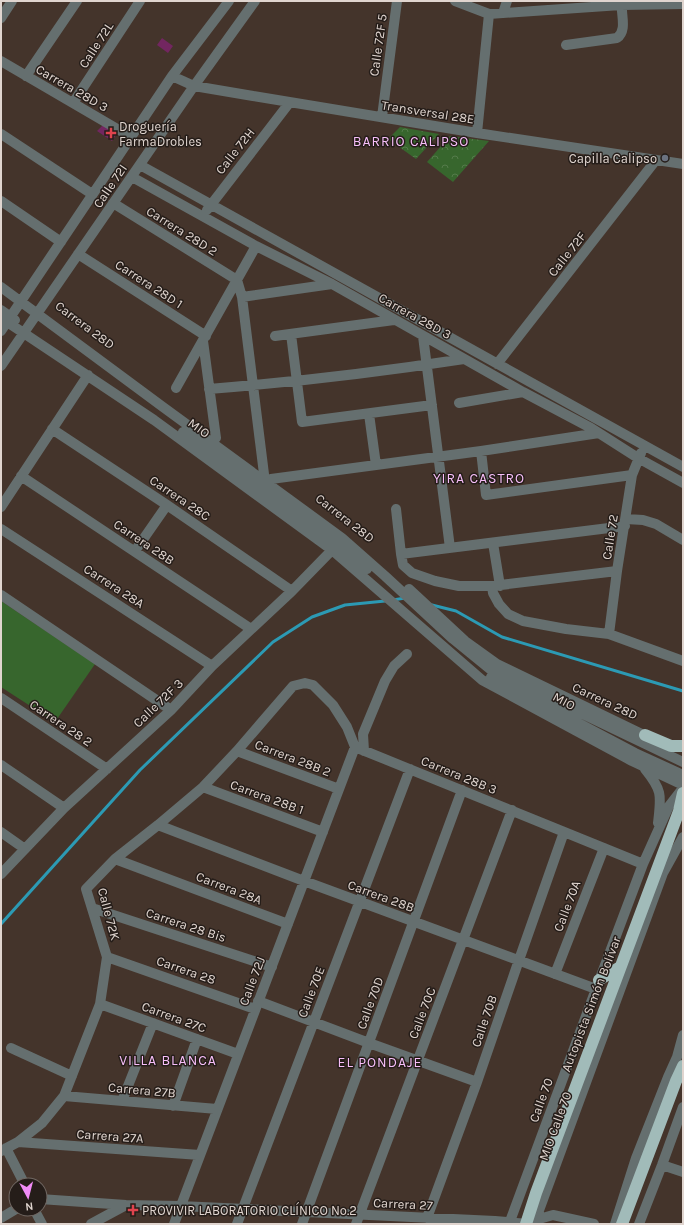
<svg xmlns="http://www.w3.org/2000/svg" width="684" height="1225" viewBox="0 0 684 1225" font-family="Karla,sans-serif">
<style>
.grass{fill:#37662d}
.forest{fill:url(#forest-crowns)}
.lines{fill:none;stroke-linecap:round;stroke-linejoin:round}
.stream{stroke:#2c9ab4;stroke-width:3}
.building{fill:#722660}
.minor{stroke:#656f6f;stroke-width:10}
.highway{stroke:#a1bbb9;stroke-width:12}
.health-dot{fill:#e0444e;stroke:#251d19;stroke-width:1.5}
.worship-dot{fill:#6b7280;stroke:#251d19;stroke-width:1.5}
.labels{text-anchor:middle;dominant-baseline:central;stroke-width:3;stroke-linejoin:round;paint-order:stroke}
.street-label{font-size:13px;fill:#e0d5cf;stroke:#251d19}
.poi-label{font-size:13px;fill:#e0d5cf;stroke:#251d19;text-anchor:start}
.neighbourhood-label{font-size:14px;letter-spacing:1px;fill:#f8bffa;stroke:#251d19}
</style>
<defs>
<pattern id="forest-crowns" width="20" height="18" patternUnits="userSpaceOnUse"><rect width="20" height="18" fill="#37662d"/><path d="M2 6a3 3 0 1 1 6 0M12 15a3 3 0 1 1 6 0" fill="none" stroke="#547b4a"/></pattern>
</defs>
<rect width="100%" height="100%" fill="#44342b"/>
<path class="grass" d="M1 601 95 664 55 722 1 687Z"/>
<path class="forest" d="M400 127 439 134 416 159 388 139Z
M450 136 489 141 453 182 427 162Z"/>
<g class="lines">
<path class="stream" d="M393 600 405 598
M432 605 456 611 502 637 683 691
M1 924 140 770 273 642 312 617 345 605 385 601"/>
</g>
<path class="building" d="M162 38 173 46 168 53 157 45Z
M103 125 117 133 112 141 97 131Z"/>
<g class="lines">
<path class="minor" d="M455 1 489 14 621 5 683 4
M503 13 507 1
M1 18 12 1
M566 45 617 38C628 30 620 13 622 1
M1 61 131 137
M26 76 77 1
M172 76 194 86 253 96 477 133 683 164
M73 103 140 1
M382 117 397 1
M477 133 489 14
M1 134 92 194
M140 165 683 467
M132 177 256 246 332 284 523 392 591 428 638 458 683 483
M1 201 61 242
M113 203 237 280 242 297 264 474
M207 210 290 102
M78 254 206 336
M1 287 163 407 342 538 385 576 453 639 491 670 683 762
M242 297 332 284
M1 310 15 320
M1 318 154 420 332 550 482 680 632 761 683 785
M1 331 172 76 229 1
M291 334 302 422 432 405
M275 336 394 320
M423 336 450 548
M203 341 216 438
M497 364 656 160
M1 366 194 86 255 1
M176 388 256 246
M209 389C295 382 380 372 464 359
M459 403 523 392
M369 414 376 465
M52 429 167 505 292 591
M183 432 337 544 367 569
M481 451 486 495 632 475
M21 476 251 629
M271 479 481 451 599 433
M1 507 88 375
M396 509 401 554
M626 519 643 520 656 524 683 540
M625 526 401 554 403 565 412 573 435 581 459 586H492L493 593 499 604 508 614 523 621 566 629 609 634 683 661
M1 529 212 666
M493 543 500 586
M135 551 167 505
M492 586 617 571
M409 589 465 641 497 664 650 738
M1 595 171 710
M609 634 617 571 632 475 641 453
M491 677 635 753 683 775
M1 698 107 769
M237 751 339 789
M364 751 363 734 385 681 394 666 407 654
M1 765 64 808
M645 769C663 791 661 796 658 823
M203 787 323 832
M158 825 304 881 596 989
M1 832 25 849
M115 859 288 924
M1 874 64 808 171 710 212 666 292 591 332 550
M92 908 272 967
M107 957 255 1009
M555 974 604 848
M258 1001 369 1043 477 1082
M100 1004 238 1054
M11 1048 72 1076
M64 1096 217 1109
M122 1101 153 1023
M173 1106 197 1039
M18 1142 200 1155
M6 1148 25 1185
M1 1151 18 1142 42 1123 64 1096 100 1004 107 957 86 889 115 859 158 825 203 787 237 751 293 686 305 683 313 685 333 705 347 727 355 747 643 864
M662 1165 683 1172
M40 1199 126 1205 180 1206 495 1221 528 1224
M34 1209 42 1224
M1 1218 16 1209
M427 1218 477 1082 519 960 564 832
M532 1221 553 1215 594 1224
M91 1224 126 1205
M174 1224 355 747
M237 1224 410 769
M302 1224 462 790
M356 1224 512 810
M509 1224 596 989 643 864 669 806 683 788
M534 1224 663 873 683 837
M615 1224 636 1158 668 1077 677 1057 683 1035
M639 1224 662 1165 683 1107"/>
<path class="highway" d="M645 735 671 746H683
M599 980 620 967
M526 1224 536 1193 679 811 683 793
M622 1224 676 1081 683 1066"/>
</g>
<g class="health-dot">
<path d="M109 127h4v4h4v4h-4v4h-4v-4h-4v-4h4z"/>
<path d="M131 1204h4v4h4v4h-4v4h-4v-4h-4v-4h4z"/>
</g>
<circle class="worship-dot" cx="665" cy="158" r="4"/>
<g class="labels">
<g class="street-label">
<text transform="translate(96 45) rotate(-57)">Calle 72L</text>
<text transform="translate(378 45) rotate(-82)">Calle 72F 5</text>
<text transform="translate(72 88) rotate(30)">Carrera 28D 3</text>
<text transform="translate(428 112) rotate(9)">Transversal 28E</text>
<text transform="translate(235 151) rotate(-52)">Calle 72H</text>
<text transform="translate(110 186) rotate(-56)">Calle 72I</text>
<text transform="translate(182 231) rotate(32)">Carrera 28D 2</text>
<text transform="translate(567 254) rotate(-52)">Calle 72F</text>
<text transform="translate(149 284) rotate(33)">Carrera 28D 1</text>
<text transform="translate(415 316) rotate(29)">Carrera 28D 3</text>
<text transform="translate(85 325) rotate(37)">Carrera 28D</text>
<text transform="translate(199 428) rotate(36)">MIO</text>
<text transform="translate(180 498) rotate(34)">Carrera 28C</text>
<text transform="translate(345 518) rotate(38)">Carrera 28D</text>
<text transform="translate(610 537) rotate(-81)">Calle 72</text>
<text transform="translate(144 542) rotate(34)">Carrera 28B</text>
<text transform="translate(114 586) rotate(33)">Carrera 28A</text>
<text transform="translate(564 701) rotate(28)">MIO</text>
<text transform="translate(605 701) rotate(25)">Carrera 28D</text>
<text transform="translate(158 703) rotate(-44)">Calle 72F 3</text>
<text transform="translate(61 723) rotate(34)">Carrera 28 2</text>
<text transform="translate(293 758) rotate(21)">Carrera 28B 2</text>
<text transform="translate(459 775) rotate(22)">Carrera 28B 3</text>
<text transform="translate(267 797) rotate(20)">Carrera 28B 1</text>
<text transform="translate(229 888) rotate(21)">Carrera 28A</text>
<text transform="translate(381 896) rotate(20)">Carrera 28B</text>
<text transform="translate(567 906) rotate(-69)">Calle 70A</text>
<text transform="translate(109 914) rotate(75)">Calle 72K</text>
<text transform="translate(186 925) rotate(18)">Carrera 28 Bis</text>
<text transform="translate(186 970) rotate(19)">Carrera 28</text>
<text transform="translate(252 981) rotate(-69)">Calle 72J</text>
<text transform="translate(311 992) rotate(-69)">Calle 70E</text>
<text transform="translate(370 1003) rotate(-70)">Calle 70D</text>
<text transform="translate(591 1004) rotate(-69)">Autopista Simón Bolívar</text>
<text transform="translate(422 1013) rotate(-69)">Calle 70C</text>
<text transform="translate(174 1017) rotate(20)">Carrera 27C</text>
<text transform="translate(484 1021) rotate(-71)">Calle 70B</text>
<text transform="translate(142 1090) rotate(5)">Carrera 27B</text>
<text transform="translate(541 1100) rotate(-70)">Calle 70</text>
<text transform="translate(555 1126) rotate(-70)">MIO Calle 70</text>
<text transform="translate(110 1136) rotate(4)">Carrera 27A</text>
<text transform="translate(403 1204) rotate(3)">Carrera 27</text>
</g>
<g class="poi-label">
<text x="119" y="126">Droguería<tspan x="119" dy="15">FarmaDrobles</tspan></text>
<text x="657" y="158" text-anchor="end">Capilla Calipso</text>
<text x="142" y="1210">PROVIVIR LABORATORIO CLÍNICO No.2</text>
</g>
<g class="neighbourhood-label">
<text x="411" y="141">BARRIO CALIPSO</text>
<text x="479" y="478">YIRA CASTRO</text>
<text x="168" y="1060">VILLA BLANCA</text>
<text x="380" y="1062">EL PONDAJE</text>
</g>
</g>
<rect width="684" height="1225" fill="none" stroke="#e0d5cf" stroke-width="4"/>
<g transform="translate(28 1197) rotate(173)"><circle r="19" fill="#251d19" stroke="#706762"/>
<path d="M0-3L7 15L0 10L-7 15Z" fill="#f08bf6"/>
<text y="-6" font-size="11" font-weight="bold" text-anchor="middle" fill="#e0d5cf">N</text>
</g>
</svg>
